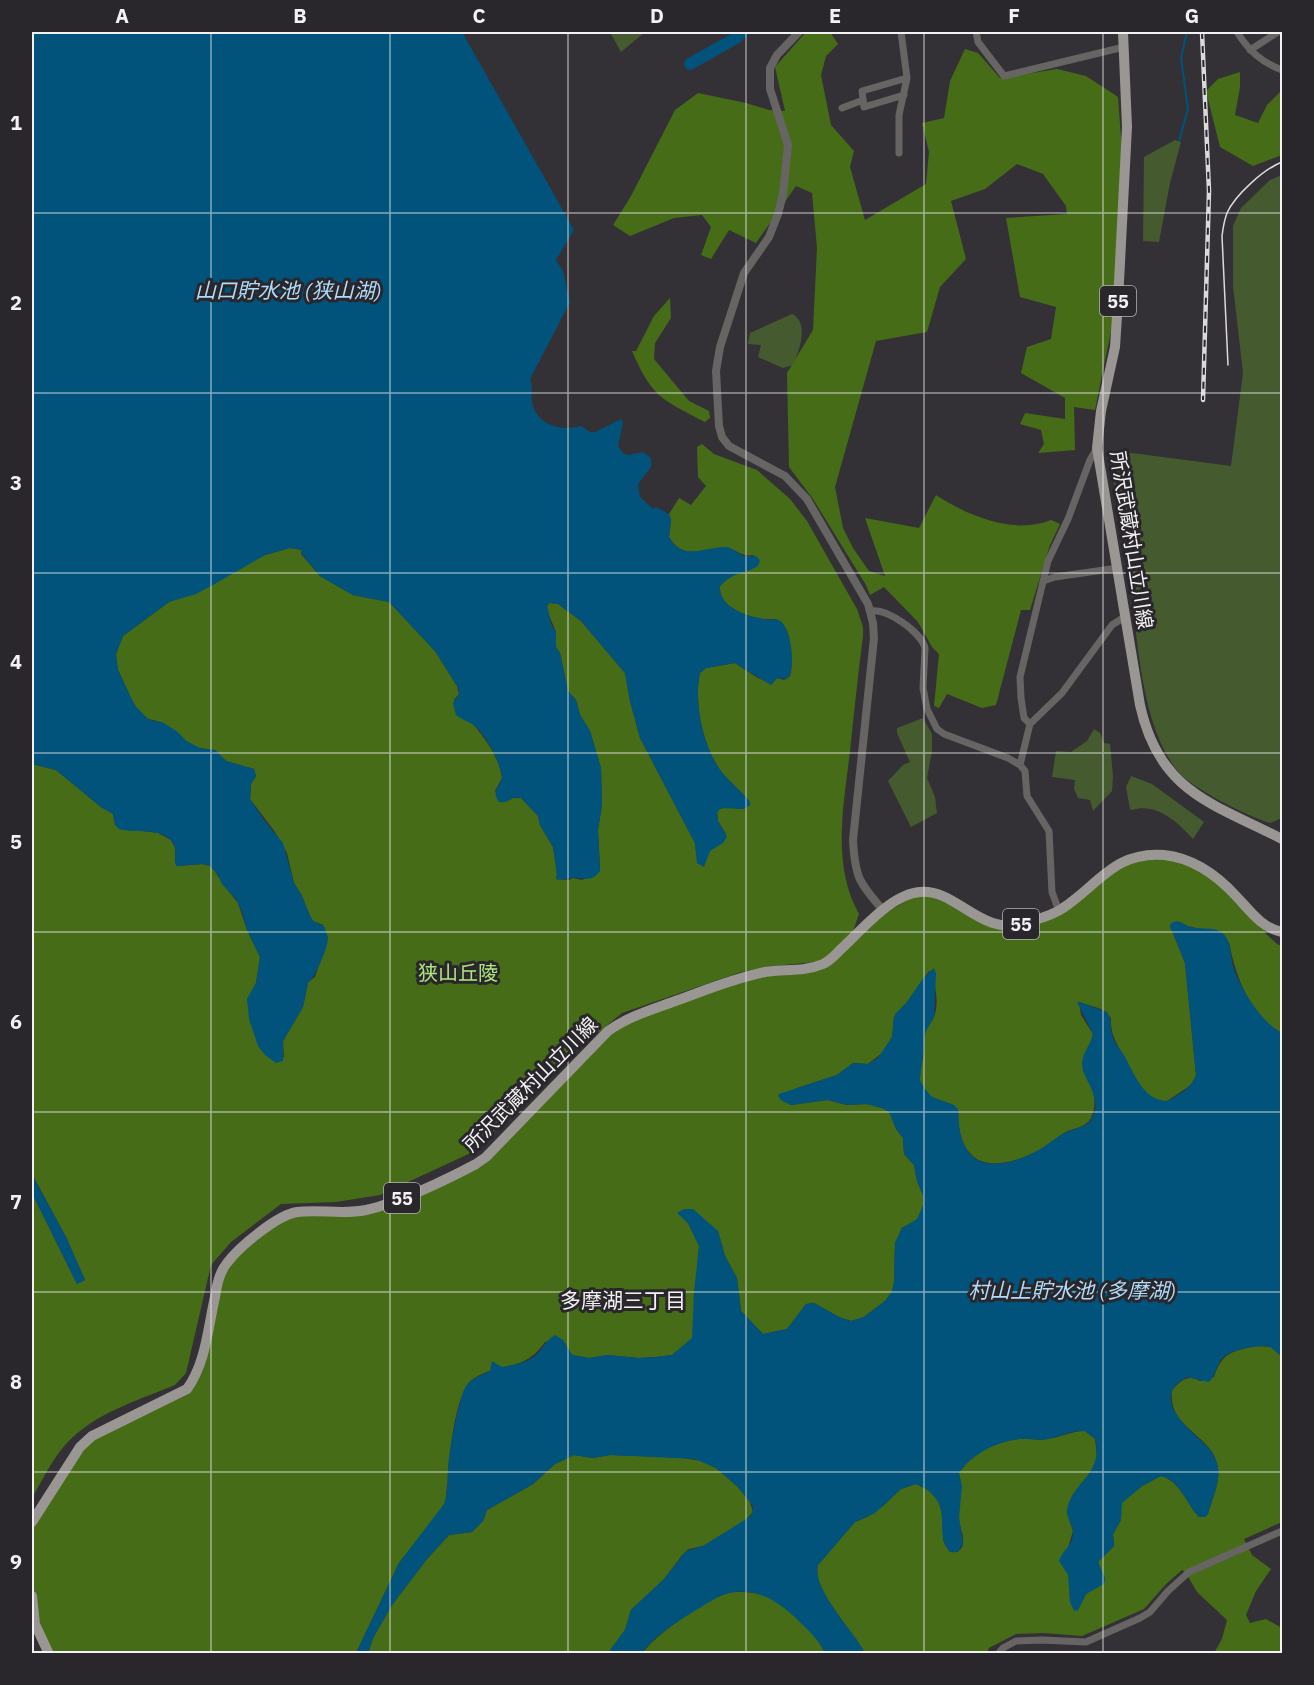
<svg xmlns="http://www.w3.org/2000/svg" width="1314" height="1685" viewBox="0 0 1314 1685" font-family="'IBM Plex Sans','Noto Sans JP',sans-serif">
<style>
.green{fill:#455b2f}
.forest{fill:#466c18}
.water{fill:#01537b}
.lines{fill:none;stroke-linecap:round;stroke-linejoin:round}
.stream{stroke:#01537b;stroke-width:2}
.river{stroke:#01537b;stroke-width:12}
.minor{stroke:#676563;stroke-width:7}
.tertiary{stroke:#676563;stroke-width:8}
.primary{stroke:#9a9693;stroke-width:10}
.tram{stroke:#dbd9db;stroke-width:1.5}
.rail-casing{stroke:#dbd9db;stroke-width:4.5}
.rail{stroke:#29272b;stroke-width:2;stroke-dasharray:7;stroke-linecap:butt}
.grid{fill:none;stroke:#f3f1f3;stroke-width:1.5;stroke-opacity:0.55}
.labels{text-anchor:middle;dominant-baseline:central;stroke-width:6;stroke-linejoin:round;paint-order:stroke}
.shield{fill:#29272b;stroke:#b6b4b7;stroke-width:1.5}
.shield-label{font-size:18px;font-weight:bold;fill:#f3f1f3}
.street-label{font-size:20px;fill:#f3f1f3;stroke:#29272b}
.park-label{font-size:20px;fill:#afe67b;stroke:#29272b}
.water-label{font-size:21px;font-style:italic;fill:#b1daf8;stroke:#29272b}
.neighbourhood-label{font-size:21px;fill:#f3f1f3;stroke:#29272b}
.neatline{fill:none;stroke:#f3f1f3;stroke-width:2}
.grid-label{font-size:20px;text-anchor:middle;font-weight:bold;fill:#f3f1f3}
</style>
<rect width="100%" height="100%" fill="#333135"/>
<path class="green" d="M610 32H645L621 52Z
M1175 140 1181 142 1170 183 1159 242 1143 241 1144 157Z
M1282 175V818L1270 823C1247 816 1190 788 1176 769 1138 720 1137 624 1128 562 1123 525 1113 488 1109 450L1231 466 1243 373 1233 286V226L1241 208 1270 180Z
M792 314C810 323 799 351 793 365L783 368 758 357 761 345 748 344 750 333Z
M923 718 932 734V751L927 778 935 797 937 813 911 827 888 781 903 765 910 762 897 733V728Z
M1094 729 1100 733 1104 743 1110 744 1113 776 1112 791 1093 811 1090 800 1078 798 1074 789 1075 780 1052 777 1056 751 1071 752 1087 741Z
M1131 776 1152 784 1204 822 1193 839C1178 822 1156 802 1132 810L1130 809 1126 787Z"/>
<path class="forest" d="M806 32H830L838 44 826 56 821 75 831 125 854 151 850 167 865 220 926 184 929 152 922 123 944 118 950 81 965 49 978 53 1000 78 1057 69 1086 76 1118 97 1122 151 1112 326 1095 410 1074 407 1075 450 1038 453 1044 444 1041 430 1020 424 1025 413 1065 419V398L1021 373 1027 347 1051 339 1056 307 1020 297 1006 218 1067 214 1066 206 1043 174 1017 164 985 189 951 201 966 259 940 287 927 332 876 341 835 487 843 528 853 548 869 571 885 576 865 518 919 528 936 495C968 516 1014 535 1051 520L1060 524 1050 545 1030 610H1021L996 705 982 708 947 694 939 708 934 706 939 654 932 647 918 622 884 587 870 595 866 585 813 499 789 467 787 373 813 330 817 248 812 193 796 186 756 243 729 230 711 259 701 255 711 227 702 215 674 218 630 236 613 225 631 196 675 110 698 93 746 103 769 110 785 111 775 67Z
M1240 72V87L1235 115 1258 123 1267 105 1282 90V155L1253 166 1220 147 1206 91 1218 79Z
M670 298 671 318 655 343 654 359 689 401 709 411 710 418 705 422C661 399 652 397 632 351H636L654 316Z
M702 444 714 454 757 470 790 499 807 521 857 609 863 627V636C858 674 854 713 850 751 844 805 831 864 859 914L853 931 824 959 816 962 772 966 741 972 622 1013 594 1036H586L475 1151 380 1195 336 1202 281 1204 231 1242 211 1265 186 1373 175 1385C137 1401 94 1413 66 1444 52 1459 42 1481 32 1498V1193L77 1284 85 1280 66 1237 32 1174 33 1173 32 1169V764L56 770 101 807 113 814 115 825 123 830H135L158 833 171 840 175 848V862L178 866 202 864 210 866 214 870 223 884 238 903 247 930 260 957 256 983 247 1000 284 1058 283 1041 303 1007 308 982 315 977 327 941 323 925 313 921 310 916 302 896 294 883 287 853 275 832 250 799 251 784 256 776 254 769 226 761 215 750 199 748 186 741 177 732 157 721 148 719 136 707 132 700 118 670 116 654 123 636 169 602 265 555 290 548 302 550 301 554 320 576 353 595 389 602 435 651 457 686 459 694 454 700C472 725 497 746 502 778L495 791 506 802 510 798H521L538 816 540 825 553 847 557 874 556 879 569 880 573 878 582 880 600 871V866L598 830 602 805 601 768 590 731 580 715 576 700 568 691 560 653 556 647V632L546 608 549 603 558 604 581 621 625 673 630 701 640 738 695 843 696 852 707 856 710 851 726 834 718 821 717 812 719 809 729 807 741 809 750 802C742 792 733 785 724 775 704 752 693 703 700 673L706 668 735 663 758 678 772 684 777 678 784 680 790 676C794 664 792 626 778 620 774 618 768 620 764 619 747 617 718 607 720 586 729 576 738 572 750 570L754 555C742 557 738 551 729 548 722 547 716 549 710 550 692 553 679 554 669 537L671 520 669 514 679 498 691 505 706 486 698 477 697 447Z
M1138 856 1198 864 1264 926 1265 933 1277 944 1282 946V1033C1250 1016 1235 975 1229 942L1201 929 1187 926 1180 922 1170 926 1185 963 1196 1075 1192 1083 1188 1087 1167 1101C1143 1101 1135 1075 1125 1058 1117 1044 1110 1035 1111 1018L1101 1009 1079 1002 1081 1015 1093 1034 1083 1071C1092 1085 1099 1101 1091 1118 1086 1128 1072 1128 1064 1133 1056 1138 1049 1144 1041 1149 1022 1160 986 1173 970 1153 963 1146 960 1134 958 1124 958 1119 959 1115 957 1110 952 1099 926 1104 920 1081 919 1074 922 1065 923 1058 925 1049 923 1039 926 1031 927 1027 931 1023 933 1019 940 1005 936 984 929 971L907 1002 894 1017 892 1037 882 1053 868 1064 853 1063 837 1075 797 1088 781 1100 791 1105 827 1100 847 1105 867 1104 882 1108 890 1112 896 1129 903 1138 904 1154 914 1165 917 1181 923 1195V1206L917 1220 902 1228 895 1243 894 1282 892 1292 885 1301 864 1317 851 1321 839 1317 814 1303 806 1304 787 1329 763 1334 741 1311 737 1278 725 1256 718 1231 678 1213 688 1223 699 1246 693 1338 672 1355 656 1357 638 1358 608 1355 589 1358 572 1355 563 1340 545 1342C524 1373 501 1361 473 1379 455 1391 449 1458 448 1480 448 1487 445 1491 447 1498L444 1505 399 1563 356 1653H49L32 1596V1522L80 1447 187 1389 227 1263 288 1215 367 1210 476 1164 608 1031 715 986 814 968 869 923 921 892 988 922 1041 918Z
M1257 1346 1272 1347 1282 1357V1522L1244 1539 1252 1555 1271 1569 1256 1591 1246 1615 1250 1623 1266 1619 1282 1628V1653H1214L1222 1639 1227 1620 1197 1592 1186 1573 1182 1570 1166 1584 1144 1609 1082 1636 1044 1633 1016 1634 989 1648 987 1653H865C854 1631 811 1589 818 1565L855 1522 867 1517 884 1505 901 1489 916 1484 930 1491 939 1502 944 1522 943 1540 950 1552C955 1553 959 1552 962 1547 966 1538 959 1527 959 1518 958 1502 963 1489 959 1473 971 1454 998 1440 1020 1439 1029 1438 1039 1441 1048 1439 1061 1437 1072 1431 1085 1431L1095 1439 1097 1456 1094 1468 1072 1496 1068 1508 1069 1519 1073 1531 1068 1548 1070 1602 1078 1610 1086 1594 1104 1578 1098 1562 1114 1546 1113 1534 1121 1520V1503L1142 1486 1161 1476C1180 1481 1186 1503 1199 1517H1205L1208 1514C1212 1499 1220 1483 1218 1468 1214 1434 1167 1430 1172 1390 1181 1380 1188 1374 1200 1381L1214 1377C1222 1352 1233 1351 1257 1346Z
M574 1455 593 1458 610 1455 677 1457 702 1461 716 1468 738 1487 750 1502 753 1512 744 1522 703 1546 689 1549 683 1554 664 1579 631 1610 625 1630 608 1653 368 1654 373 1638 392 1605 427 1559 449 1535 472 1532 483 1521 487 1510 533 1484 555 1464Z
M732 1592C742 1592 751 1592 760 1594 782 1600 817 1633 825 1653L642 1654C654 1635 711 1596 732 1592Z"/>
<path class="water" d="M32 32H462L574 230 556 260 563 271 570 302 530 379C534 387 530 394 532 402 537 426 561 431 581 426L590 432H595L621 419 623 423 618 446 623 453 628 455 643 452 651 458V467L638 484 640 497 653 509 656 507 669 514 671 520 669 537C683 562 703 547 725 547 732 547 736 553 742 555 747 557 751 556 756 556L760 560 758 566C744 575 734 571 720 586 718 607 747 617 764 619 768 620 774 619 778 620 791 624 797 670 787 679L777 678 771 685 735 663 706 668 700 673C693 703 704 752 724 775 733 785 742 792 750 802V805L744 809 721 808 717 812 718 821 727 837 723 843 710 851 704 867 697 863 695 843 640 738 630 701 625 673 581 621 558 604 551 603 547 604 551 624 556 632V647L560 653 568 691 576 700 580 715 590 731 601 768 602 805 598 830 600 871C592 881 588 879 577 878 570 877 564 881 556 879L557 874 553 847 540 825 538 816 521 798C512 795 508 804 499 802 491 791 499 789 502 778 499 760 489 740 476 727 471 722 462 720 456 715L453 703 459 694V689L435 651 389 602 353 595 320 576 301 553 302 550 290 548 265 555 213 585 196 594 169 602 123 636 116 654 118 670 132 700 136 707 148 719 153 721 162 722 178 732 186 741 200 748 215 750 226 761 254 769 256 776 251 784 250 799 264 820 283 843 294 883 302 896 310 916 313 921 325 927C325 929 327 936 328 937 328 948 316 976 308 983L303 1007 283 1041V1061L276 1063 265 1055 258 1046 249 1019 247 999 256 983 260 957 247 930 242 911 236 899 222 884 218 875 210 866 202 864 176 866C174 859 177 849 173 843 162 826 134 834 119 829L115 825 113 814 101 807 56 770 32 764Z
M1177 921C1183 923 1187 927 1194 928 1202 929 1214 927 1221 932 1232 939 1230 956 1233 966 1241 990 1261 1022 1282 1033V1357L1269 1346C1254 1346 1230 1348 1220 1361 1216 1368 1215 1376 1209 1382L1187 1377C1183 1380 1175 1384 1173 1389 1161 1412 1199 1436 1211 1451 1214 1456 1217 1462 1218 1468 1221 1479 1211 1502 1208 1514L1205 1517H1199C1186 1503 1181 1481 1161 1476L1142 1486 1122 1503 1121 1520 1113 1534 1114 1546 1098 1562 1105 1578 1104 1584 1086 1594 1078 1610 1074 1611 1070 1602 1068 1575 1059 1561C1062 1550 1074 1545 1073 1532 1073 1524 1066 1518 1067 1510 1072 1481 1104 1475 1095 1439L1085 1431H1080C1069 1431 1059 1437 1048 1439 1039 1441 1029 1438 1020 1439 998 1441 971 1454 959 1473L962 1486 959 1518 963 1543 958 1552H950C934 1535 951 1513 932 1494 927 1489 922 1486 916 1484L901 1489 875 1513 855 1522 818 1565C811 1589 854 1631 865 1653H825C821 1644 813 1635 806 1628 781 1602 752 1580 716 1598 696 1610 654 1634 642 1653H608L625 1630 631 1610 664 1579 686 1551 703 1546 751 1516 753 1506 738 1487 716 1468 695 1459 610 1455 593 1458 574 1455 555 1464 533 1484 487 1510 483 1521 472 1532 449 1535 427 1559 392 1605 373 1638 368 1653H356L399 1563 444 1504C448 1494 447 1480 448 1468 449 1453 459 1396 466 1386 472 1378 482 1375 490 1371L492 1361 502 1367C513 1365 526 1363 535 1356 543 1349 544 1342 555 1335L563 1340 572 1355 589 1358 608 1355 638 1358 656 1357 672 1355 692 1338 694 1292 699 1246 688 1223 677 1213 684 1209H693L718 1231 725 1256 737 1278 741 1311 763 1334 787 1329 806 1304 814 1303 839 1317 851 1321 864 1317 885 1301 892 1291 894 1282 895 1243 902 1228 917 1219 923 1206V1195L917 1181 914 1165 904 1154 903 1138 896 1129 889 1112 882 1108 866 1104 847 1105 828 1100 791 1105 781 1100 778 1096 779 1094 837 1075 853 1063 868 1064 878 1058 892 1037 894 1017 896 1013 907 1002 924 977 934 968 936 973 934 1017 925 1033 920 1080 925 1089 932 1097 954 1105 958 1109C959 1123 959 1138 967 1150 982 1175 1022 1161 1042 1148 1049 1144 1054 1139 1061 1135 1069 1129 1084 1129 1090 1121 1106 1099 1082 1080 1082 1064 1082 1053 1091 1044 1093 1034L1077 1002H1079L1107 1012C1112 1019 1110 1027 1112 1035 1115 1045 1122 1051 1126 1059 1135 1076 1145 1101 1167 1101 1179 1095 1192 1088 1196 1075L1185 963 1170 926 1171 923Z
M32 1169 34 1173 32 1175 66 1237 85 1280 77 1284 32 1193Z"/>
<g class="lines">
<path class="stream" d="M1179 141 1188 109 1181 58 1187 32"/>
<path class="river" d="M690 64 736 38 742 32"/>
<path class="minor" d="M976 32 978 42 1004 76 1124 47
M1237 32C1249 51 1261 62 1282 70
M1250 50 1278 32
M904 95 864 107 862 91 907 78
M842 108 863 100
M899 153V115L907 78 901 32
M1043 581 1055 577 1118 568
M871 611C887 608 921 632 925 648L923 688 927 709 937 729 944 734 1008 758 1020 765 1030 724 1024 718 1021 698 1020 677 1048 561 1068 519 1090 460 1097 448
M1030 724 1062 693 1112 625 1126 616
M1020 765 1025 771 1027 796 1049 831 1052 892 1059 911
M998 1654 1003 1648 1016 1641 1042 1640 1086 1642 1140 1618 1150 1612 1168 1591 1189 1572 1282 1531"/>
<path class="tertiary" d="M799 32 777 55 770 68V89L788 145 783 194 778 214 769 237 744 273 720 347 716 371 719 426 722 437 729 446 785 476 807 499 868 604 873 623 874 638 853 840C855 877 859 883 883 910"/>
<path class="primary" d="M1123 32 1127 127 1118 301 1115 347 1101 411 1097 448 1140 705C1159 792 1212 803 1282 839
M32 1522 80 1447 92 1436 187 1389C206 1363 208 1327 215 1297 217 1285 219 1273 227 1263 239 1247 277 1215 297 1212 320 1209 343 1215 366 1210 398 1203 446 1180 476 1164L486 1157 608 1031C629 1016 654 1009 678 1000 706 990 735 978 765 972 784 969 804 972 823 964 830 961 835 955 840 950 861 931 891 894 920 892 958 889 980 937 1025 923 1037 919 1052 916 1063 908 1099 884 1115 851 1164 855 1194 858 1217 875 1237 897 1251 912 1262 928 1282 932
M32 1596 35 1624 49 1654"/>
<path class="tram" d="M1228 365 1222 236C1223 228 1224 221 1227 213 1235 195 1264 169 1282 162"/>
<g class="rail-casing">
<path id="rail" d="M1202 32 1209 191 1203 400"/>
</g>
<use href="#rail" class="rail"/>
</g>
<path class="grid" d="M211 32V1654M390 32V1654M568 32V1654M746 32V1654M924 32V1654M1103 32V1654M32 213H1282M32 393H1282M32 573H1282M32 753H1282M32 932H1282M32 1112H1282M32 1292H1282M32 1472H1282"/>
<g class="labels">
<g class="shield">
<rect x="1100" y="286" width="36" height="30" rx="4.5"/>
<rect x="1003" y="909" width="36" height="30" rx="4.5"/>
<rect x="384" y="1183" width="36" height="30" rx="4.5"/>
</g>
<g class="shield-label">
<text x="1118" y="301">55</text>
<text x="1021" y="924">55</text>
<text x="402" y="1198">55</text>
</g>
<g class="street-label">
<text transform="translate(1132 540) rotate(81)">所沢武蔵村山立川線</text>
<text transform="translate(530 1084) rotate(-45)">所沢武蔵村山立川線</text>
</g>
<g class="park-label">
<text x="458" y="972">狭山丘陵</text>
</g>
<g class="water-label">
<text x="288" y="290">山口貯水池 (狭山湖)</text>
<text x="1072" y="1290">村山上貯水池 (多摩湖)</text>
</g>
<g class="neighbourhood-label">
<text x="623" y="1300">多摩湖三丁目</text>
</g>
</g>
<rect width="1314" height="1685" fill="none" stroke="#29272b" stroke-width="66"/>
<rect x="33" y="33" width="1248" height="1619" class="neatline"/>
<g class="grid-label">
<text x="122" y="23">A</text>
<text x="300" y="23">B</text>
<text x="479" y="23">C</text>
<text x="657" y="23">D</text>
<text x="835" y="23">E</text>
<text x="1014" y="23">F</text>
<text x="1192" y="23">G</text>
<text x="16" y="130">1</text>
<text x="16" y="310">2</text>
<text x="16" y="490">3</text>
<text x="16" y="669">4</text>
<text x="16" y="849">5</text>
<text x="16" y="1029">6</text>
<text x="16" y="1209">7</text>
<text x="16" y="1389">8</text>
<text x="16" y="1569">9</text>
</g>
</svg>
